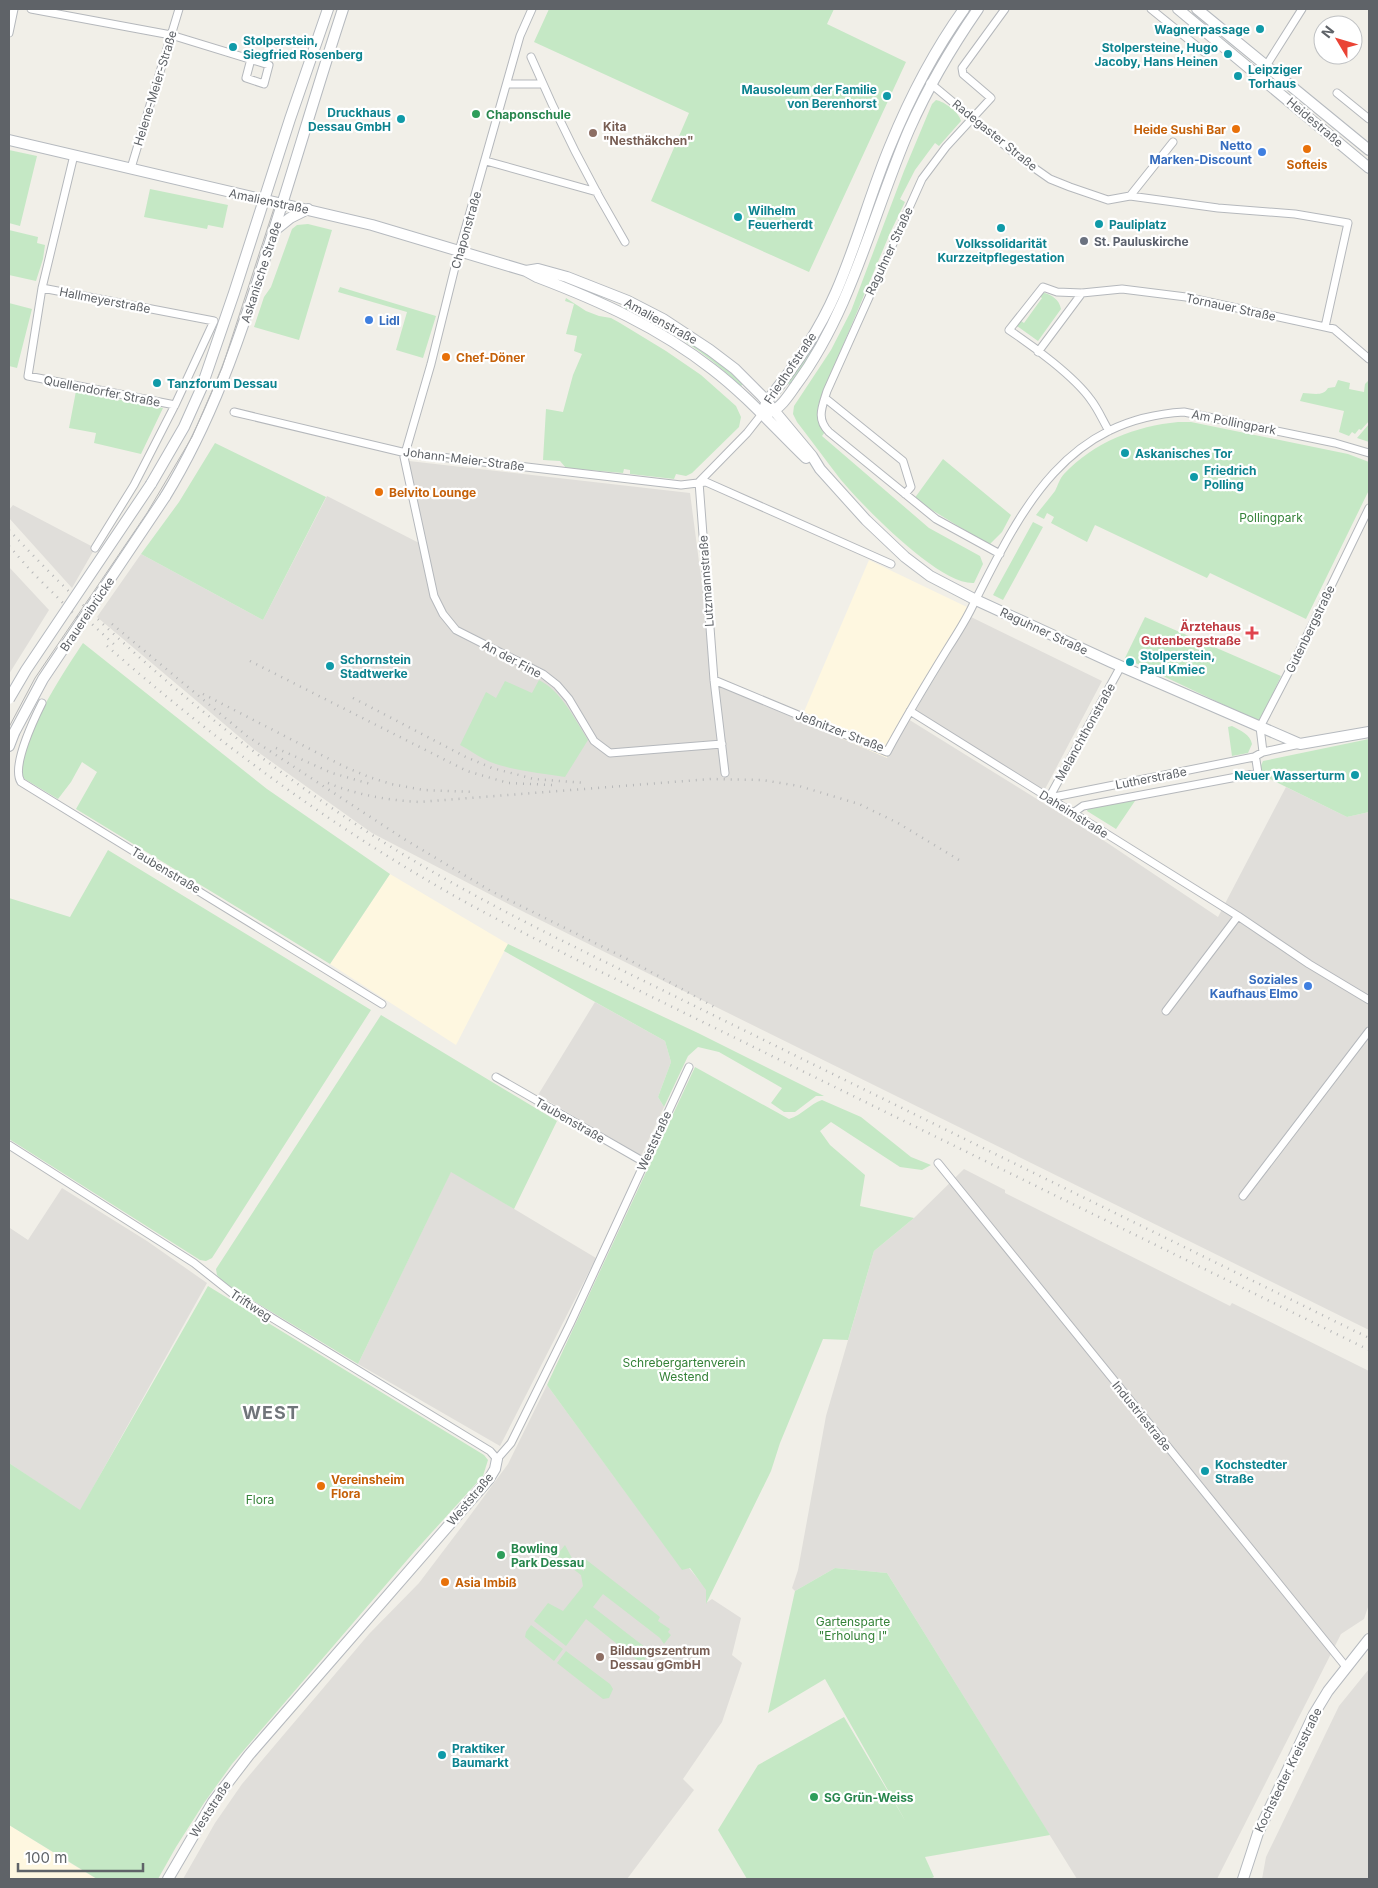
<svg xmlns="http://www.w3.org/2000/svg" width="1378" height="1888" viewBox="0 0 1378 1888" font-family="Inter,sans-serif">
<style>
.commercial{fill:#fef7e0}
.industrial{fill:#e0deda}
.green{fill:#c5e8c5}
.lines{fill:none;stroke-linecap:round;stroke-linejoin:round}
.street-casing{stroke:#b5b8bc;stroke-width:9}
.secondary-casing{stroke:#b6babf;stroke-width:12}
.street{stroke:#fff;stroke-width:7}
.secondary{stroke:#fff;stroke-width:10}
.tram{stroke:#b6b7b8;stroke-width:1}
.rail{stroke:#b6b7b8;stroke-width:2.5;stroke-dasharray:1 6;stroke-linecap:butt}
.secondary-bridge-casing{stroke:#b6babf;stroke-width:12;stroke-linecap:butt}
.secondary-bridge{stroke:#fff;stroke-width:10}
.culture-dot{fill:#0f9aa8;stroke:#fff;stroke-width:2}
.leisure-dot{fill:#2e9e5b;stroke:#fff;stroke-width:2}
.food-dot{fill:#e8710a;stroke:#fff;stroke-width:2}
.education-dot{fill:#8d6e63;stroke:#fff;stroke-width:2}
.shop-dot{fill:#3f7fe0;stroke:#fff;stroke-width:2}
.worship-dot{fill:#6b7280;stroke:#fff;stroke-width:2}
.health-dot{fill:#e0444e;stroke:#fff;stroke-width:2}
.labels{text-anchor:middle;dominant-baseline:central;stroke-width:4.5;stroke-linejoin:round;paint-order:stroke}
.culture-label{font-size:12px;font-weight:bold;fill:#0d838f;stroke:#fff;text-anchor:start}
.street-label{font-size:12px;fill:#5f6368;stroke:#fff}
.leisure-label{font-size:12px;font-weight:bold;fill:#27864d;stroke:#fff;text-anchor:start}
.education-label{font-size:12px;font-weight:bold;fill:#785e54;stroke:#fff;text-anchor:start}
.food-label{font-size:12px;font-weight:bold;fill:#c56008;stroke:#fff;text-anchor:start}
.shop-label{font-size:12px;font-weight:bold;fill:#366cbe;stroke:#fff;text-anchor:end}
.worship-label{font-size:12px;font-weight:bold;fill:#5b616d;stroke:#fff;text-anchor:start}
.park-label{font-size:12px;fill:#348238;stroke:#fff}
.health-label{font-size:12px;font-weight:bold;fill:#be3a42;stroke:#fff;text-anchor:end}
.district-label{font-size:18px;font-weight:bold;letter-spacing:1px;fill:#70757a;stroke:#fff}
</style>
<rect width="100%" height="100%" fill="#f1efe8"/>
<path class="commercial" d="M869 560 969 608 887 758 800 721Z
M390 874 508 944 456 1045 330 964Z
M9 1825 75 1866 97 1879H9Z"/>
<path class="industrial" d="M409 461 690 493 715 684 887 758 908 719 1106 842 1218 917 1286 787 1347 817 1369 812V1330L526 913 372 833 255 750 97 617 141 554 263 620 327 496 425 546Z
M13 505 95 548 72 588 9 518V510Z
M9 567 49 610 9 674Z
M971 617 1102 681 1044 791 915 711Z
M595 1002 665 1041 671 1062 658 1097 664 1107 641 1156 538 1095Z
M964 1169 1005 1190V1193L1230 1306 1232 1303 1369 1371V1604L1364 1619 1341 1634 1217 1879H1077L887 1573 835 1568 795 1591 792 1588 798 1570 826 1416 874 1251 914 1218Z
M451 1171 596 1258 500 1446 358 1364Z
M62 1188 147 1241 207 1283 80 1511 9 1463V1231L10 1228 28 1240Z
M547 1385 682 1569 689 1568 707 1590 706 1603 712 1599 741 1618 732 1655 742 1663 722 1722 683 1779 694 1790 627 1879H183L215 1823 242 1784 369 1634 419 1583 466 1521 508 1464Z
M1369 1669V1879H1262L1266 1857 1339 1706Z"/>
<path class="green" d="M549 9H834L827 24 906 62 809 272 651 201 689 113 534 42Z
M969 10 970 12 934 65Z
M915 100 918 101 844 292 841 291 885 171Z
M936 100C945 102 959 112 961 121L939 146 935 143 915 170 900 199 905 202 890 233 819 403C816 415 817 422 825 432L822 436 929 528 980 556 983 564 974 583C939 585 864 507 841 480 826 461 812 441 797 422L793 414 794 406 831 350 851 311 904 171 932 104Z
M9 150 37 156 20 226 9 223Z
M150 189 228 205 223 228 208 225 207 229 144 217Z
M308 224 332 230 299 340 254 327 264 297 271 287 292 229 297 225Z
M9 230 38 237 37 243 45 245 43 259 36 281 9 275Z
M340 287 436 316 423 358 396 350 407 312 338 292Z
M1042 292C1052 295 1059 299 1061 309L1038 341 1017 326 1021 321 1024 323 1042 298 1039 296Z
M840 294 842 295 818 345 791 385 788 384 827 324Z
M566 298 586 311 599 316 611 318 620 323 666 351 701 375 736 406 741 417 739 427 692 473 686 476 676 474 674 479 630 474V470L624 469 623 473 566 468 560 461 543 460 546 409 563 412 573 375 582 354 574 351 577 336 566 334 574 304 565 301Z
M9 303 32 309 17 368 9 366Z
M624 305C667 326 708 351 743 384L741 386C706 353 667 327 623 307Z
M1338 380 1350 383 1349 389 1364 392 1365 384 1369 380V421L1361 430 1359 429 1355 434 1352 432 1349 436 1339 432 1344 411 1300 401 1303 393C1312 393 1323 397 1328 388L1335 387Z
M76 391 163 408 141 454 94 443 96 433 69 428Z
M1178 422H1191L1348 454 1369 462V490L1306 619 1210 573 1207 578 1095 525 1087 542 1051 523 1054 517 1047 513 1044 519 1036 515C1042 507 1049 499 1055 491 1058 485 1060 478 1064 474 1094 442 1136 426 1178 422Z
M1369 424V442L1357 438Z
M215 443 326 497 263 620 141 554 179 502Z
M943 459 1011 515 1002 532 989 545 914 499Z
M1033 522 1043 527 1003 600 993 595Z
M1145 617 1281 676 1260 722 1125 658Z
M83 643 267 789 390 874 330 964 76 809 97 772 82 762 71 782 58 799 23 778C13 748 65 670 83 643Z
M539 680C562 692 574 718 588 740L565 777C541 773 505 770 484 759 476 755 468 749 460 745L486 692 496 698 505 681 532 693Z
M1232 726C1241 731 1250 734 1252 744L1248 753 1232 756 1228 727Z
M1369 739V812L1347 817 1258 773 1263 761Z
M1137 798 1116 829 1087 811 1088 808Z
M108 850 371 1010 212 1258 206 1261 200 1260 9 1139V898L70 917Z
M508 944 698 1033 824 1096H816L795 1112H784L771 1103 782 1088 719 1052 698 1047 688 1056 664 1107 658 1097 671 1062 665 1041 504 951Z
M381 1015 557 1121 514 1209 451 1172 358 1364 224 1283 217 1275 216 1269Z
M695 1067 789 1119C802 1115 810 1104 822 1100L861 1117 911 1157 931 1165 922 1170 900 1167 831 1122 820 1131 830 1145 865 1175 860 1206 914 1218 874 1251 848 1340 823 1339 780 1443 771 1471 706 1604V1590L690 1568 682 1570 547 1385Z
M208 1286 484 1455 488 1460 483 1476 414 1552 232 1764 204 1803 176 1847 158 1879H97L9 1825V1463L80 1510Z
M565 1545 576 1566 584 1571V1558L660 1617 658 1621 670 1629 668 1632 671 1635 664 1644 660 1638 603 1594 593 1607 650 1651 642 1664 586 1619 566 1646 534 1621 548 1603 563 1611 583 1586 581 1575 556 1556Z
M835 1568 887 1573 1050 1835 925 1857 934 1877 930 1879H747L718 1830 758 1765 844 1717 906 1822 825 1679 768 1713 795 1591Z
M531 1625 563 1649 554 1661 525 1637 526 1632Z
M566 1651 610 1684 613 1689 609 1698 603 1699 557 1663Z"/>
<g class="lines">
<g class="street-casing">
<path id="street" d="M31 9 171 35 269 65 264 84 246 78 251 59
M532 9 520 36 459 251 431 364 404 457 434 596 443 614 456 630 543 674 557 685 569 699 594 741 610 753 722 744
M1151 9 1204 52
M9 33 14 9
M531 57C558 120 590 183 625 242
M1266 66 1302 9
M930 83 1020 158 1050 179 1070 187 1108 200 1130 196 1218 208 1295 214 1348 223 1325 327
M507 84H543
M1337 93 1369 119
M74 155 42 288 28 376 175 405
M486 161 597 192
M131 168 179 9
M1130 196 1173 142
M42 288 214 321 175 405 134 485 95 548
M1038 352 1082 293
M825 398 903 461 911 487 905 494
M234 412 406 453 681 485 706 482 891 564
M1109 431C1103 421 1098 409 1091 400 1075 377 1033 346 1009 330L1043 287 1057 292 1082 293 1122 289 1186 297 1325 327 1334 329 1369 359
M1000 554 936 519 829 432C816 419 822 407 827 391L922 179 946 147 991 98 963 74 962 68 1005 9
M714 680 887 752C906 717 927 682 948 648 957 634 966 620 973 605 1021 510 1064 419 1184 412L1335 443 1369 453
M42 703C34 719 11 767 21 782L382 1004
M910 711 1238 916 1309 964 1369 1000
M1263 752 1260 727 1298 654 1369 508
M1254 757 1263 752 1300 744
M725 773 714 680 699 482 747 433 762 414
M1049 798 1254 757 1256 760 1258 773 1083 806 1073 813
M1049 798 1121 666
M1166 1011 1238 916
M496 1077 644 1162
M9 1145 194 1263 233 1294 490 1451 497 1459 511 1443 570 1324 689 1067
M938 1163 1347 1668
M1243 1196 1369 1031"/>
</g>
<g class="secondary-casing">
<path id="secondary" d="M1178 9 1369 168
M1197 9 1369 150
M9 140 372 225 526 271 537 277C600 301 658 327 712 369 746 395 775 428 806 458
M275 230 290 218 308 209
M526 271 538 269 567 277 628 301 663 319 710 350 735 369 762 396 812 456 820 469 866 520 905 557 930 576 976 600 1111 662 1300 744 1369 732
M765 406 767 401C794 368 819 331 836 292 857 244 870 194 890 146 910 97 934 51 964 9
M770 412C781 408 789 395 796 385 852 309 872 216 909 130 928 87 951 48 978 9
M151 484 184 427 201 389 234 293 290 119 328 9
M165 497C211 422 239 341 265 258 292 175 316 91 343 9
M9 746 14 733
M168 1879 213 1802 249 1755 489 1479 495 1469 497 1459
M1243 1879 1258 1833 1314 1714 1328 1691 1369 1639"/>
</g>
<use href="#street" class="street"/>
<use href="#secondary" class="secondary"/>
<path class="tram" d="M9 727 35 678 147 513 192 437 222 368 276 202"/>
<path class="rail" d="M9 530C109 637 221 733 342 815 418 867 500 910 583 951L1369 1338
M9 546 32 572 85 625
M82 615 117 647
M112 624 247 736 404 839 491 891 633 962 718 1009
M107 646C213 739 328 824 451 894 493 918 536 939 579 961L1369 1350
M250 661 467 771 508 783 552 785
M203 694 343 766 369 777 391 784 424 790 474 792
M353 698 466 757 492 768 534 779 586 783
M276 748 332 773 374 785
M328 783C357 795 387 800 419 802L711 779 762 780 799 786 859 804 898 823 964 863"/>
<g class="secondary-bridge-casing">
<path id="secondary-bridge" d="M9 699 26 670 151 484
M14 733 43 679 165 497"/>
</g>
<use href="#secondary-bridge" class="secondary-bridge"/>
</g>
<g class="culture-dot">
<circle cx="1260" cy="29" r="5"/>
<circle cx="233" cy="47" r="5"/>
<circle cx="1228" cy="54" r="5"/>
<circle cx="1238" cy="76" r="5"/>
<circle cx="887" cy="96" r="5"/>
<circle cx="401" cy="119" r="5"/>
<circle cx="738" cy="217" r="5"/>
<circle cx="1099" cy="224" r="5"/>
<circle cx="1001" cy="228" r="5"/>
<circle cx="157" cy="383" r="5"/>
<circle cx="1125" cy="453" r="5"/>
<circle cx="1194" cy="477" r="5"/>
<circle cx="1130" cy="662" r="5"/>
<circle cx="330" cy="666" r="5"/>
<circle cx="1355" cy="775" r="5"/>
<circle cx="1205" cy="1471" r="5"/>
<circle cx="442" cy="1755" r="5"/>
</g>
<g class="leisure-dot">
<circle cx="476" cy="114" r="5"/>
<circle cx="501" cy="1555" r="5"/>
<circle cx="814" cy="1797" r="5"/>
</g>
<g class="food-dot">
<circle cx="1236" cy="129" r="5"/>
<circle cx="1307" cy="149" r="5"/>
<circle cx="446" cy="357" r="5"/>
<circle cx="379" cy="492" r="5"/>
<circle cx="321" cy="1486" r="5"/>
<circle cx="445" cy="1582" r="5"/>
</g>
<g class="education-dot">
<circle cx="593" cy="133" r="5"/>
<circle cx="600" cy="1657" r="5"/>
</g>
<g class="shop-dot">
<circle cx="1262" cy="152" r="5"/>
<circle cx="369" cy="320" r="5"/>
<circle cx="1308" cy="986" r="5"/>
</g>
<circle class="worship-dot" cx="1084" cy="241" r="5"/>
<path class="health-dot" d="M1249.5 625.5h5v5h5v5h-5v5h-5v-5h-5v-5h5z"/>
<g class="labels">
<g class="culture-label">
<text x="1250" y="29" text-anchor="end">Wagnerpassage</text>
<text x="243" y="40">Stolperstein,<tspan x="243" dy="14">Siegfried Rosenberg</tspan></text>
<text x="1218" y="47" text-anchor="end">Stolpersteine, Hugo<tspan x="1218" dy="14">Jacoby, Hans Heinen</tspan></text>
<text x="1248" y="69">Leipziger<tspan x="1248" dy="14">Torhaus</tspan></text>
<text x="877" y="89" text-anchor="end">Mausoleum der Familie<tspan x="877" dy="14">von Berenhorst</tspan></text>
<text x="391" y="112" text-anchor="end">Druckhaus<tspan x="391" dy="14">Dessau GmbH</tspan></text>
<text x="748" y="210">Wilhelm<tspan x="748" dy="14">Feuerherdt</tspan></text>
<text x="1109" y="224">Pauliplatz</text>
<text x="1001" y="243" text-anchor="middle">Volkssolidarität<tspan x="1001" dy="14">Kurzzeitpflegestation</tspan></text>
<text x="167" y="383">Tanzforum Dessau</text>
<text x="1135" y="453">Askanisches Tor</text>
<text x="1204" y="470">Friedrich<tspan x="1204" dy="14">Polling</tspan></text>
<text x="1140" y="655">Stolperstein,<tspan x="1140" dy="14">Paul Kmiec</tspan></text>
<text x="340" y="659">Schornstein<tspan x="340" dy="14">Stadtwerke</tspan></text>
<text x="1345" y="775" text-anchor="end">Neuer Wasserturm</text>
<text x="1215" y="1464">Kochstedter<tspan x="1215" dy="14">Straße</tspan></text>
<text x="452" y="1748">Praktiker<tspan x="452" dy="14">Baumarkt</tspan></text>
</g>
<g class="street-label">
<text transform="translate(155 88) rotate(-73)">Helene-Meier-Straße</text>
<text transform="translate(1315 122) rotate(40)">Heidestraße</text>
<text transform="translate(995 135) rotate(39)">Radegaster Straße</text>
<text transform="translate(269 201) rotate(12)">Amalienstraße</text>
<text transform="translate(466 230) rotate(-74)">Chaponstraße</text>
<text transform="translate(889 251) rotate(-65)">Raguhner Straße</text>
<text transform="translate(261 272) rotate(-72)">Askanische Straße</text>
<text transform="translate(105 300) rotate(11)">Hallmeyerstraße</text>
<text transform="translate(1231 307) rotate(12)">Tornauer Straße</text>
<text transform="translate(661 321) rotate(29)">Amalienstraße</text>
<text transform="translate(790 368) rotate(-56)">Friedhofstraße</text>
<text transform="translate(102 391) rotate(11)">Quellendorfer Straße</text>
<text transform="translate(1234 422) rotate(11)">Am Pollingpark</text>
<text transform="translate(464 459) rotate(7)">Johann-Meier-Straße</text>
<text transform="translate(706 581) rotate(-94)">Lutzmannstraße</text>
<text transform="translate(87 614) rotate(-56)">Brauereibrücke</text>
<text transform="translate(1310 629) rotate(-64)">Gutenbergstraße</text>
<text transform="translate(1044 631) rotate(25)">Raguhner Straße</text>
<text transform="translate(512 659) rotate(28)">An der Fine</text>
<text transform="translate(840 731) rotate(21)">Jeßnitzer Straße</text>
<text transform="translate(1085 732) rotate(-61)">Melanchthonstraße</text>
<text transform="translate(1151 778) rotate(-11)">Lutherstraße</text>
<text transform="translate(1074 814) rotate(32)">Daheimstraße</text>
<text transform="translate(166 870) rotate(31)">Taubenstraße</text>
<text transform="translate(570 1120) rotate(30)">Taubenstraße</text>
<text transform="translate(654 1141) rotate(-65)">Weststraße</text>
<text transform="translate(251 1305) rotate(33)">Triftweg</text>
<text transform="translate(1142 1416) rotate(51)">Industriestraße</text>
<text transform="translate(470 1499) rotate(-50)">Weststraße</text>
<text transform="translate(1288 1770) rotate(-64)">Kochstedter Kreisstraße</text>
<text transform="translate(210 1809) rotate(-57)">Weststraße</text>
</g>
<g class="leisure-label">
<text x="486" y="114">Chaponschule</text>
<text x="511" y="1548">Bowling<tspan x="511" dy="14">Park Dessau</tspan></text>
<text x="824" y="1797">SG Grün-Weiss</text>
</g>
<g class="education-label">
<text x="603" y="126">Kita<tspan x="603" dy="14">"Nesthäkchen"</tspan></text>
<text x="610" y="1650">Bildungszentrum<tspan x="610" dy="14">Dessau gGmbH</tspan></text>
</g>
<g class="food-label">
<text x="1226" y="129" text-anchor="end">Heide Sushi Bar</text>
<text x="1307" y="164" text-anchor="middle">Softeis</text>
<text x="456" y="357">Chef-Döner</text>
<text x="389" y="492">Belvito Lounge</text>
<text x="331" y="1479">Vereinsheim<tspan x="331" dy="14">Flora</tspan></text>
<text x="455" y="1582">Asia Imbiß</text>
</g>
<g class="shop-label">
<text x="1252" y="145">Netto<tspan x="1252" dy="14">Marken-Discount</tspan></text>
<text x="379" y="320" text-anchor="start">Lidl</text>
<text x="1298" y="979">Soziales<tspan x="1298" dy="14">Kaufhaus Elmo</tspan></text>
</g>
<g class="worship-label">
<text x="1094" y="241">St. Pauluskirche</text>
</g>
<g class="park-label">
<text x="1271" y="517">Pollingpark</text>
<text x="684" y="1362">Schrebergartenverein<tspan x="684" dy="14">Westend</tspan></text>
<text x="260" y="1499">Flora</text>
<text x="853" y="1621">Gartensparte<tspan x="853" dy="14">"Erholung I"</tspan></text>
</g>
<g class="health-label">
<text x="1241" y="626">Ärztehaus<tspan x="1241" dy="14">Gutenbergstraße</tspan></text>
</g>
<g class="district-label">
<text x="271" y="1412">WEST</text>
</g>
</g>
<rect width="1378" height="1888" fill="none" stroke="#5f6368" stroke-width="20"/>
<g transform="translate(1338 40) rotate(308)"><circle r="24" fill="#ffffff" stroke="#bfc1c3"/>
<path d="M0-4L9 19L0 12L-9 19Z" fill="#ea4335"/>
<text y="-8" font-size="14" font-weight="bold" text-anchor="middle" fill="#5f6368">N</text>
</g>
<path d="M18 1863v8h125v-8" fill="none" stroke="#5f6368" stroke-width="2.5"/>
<text x="25" y="1863" font-size="15" fill="#5f6368" stroke="#ffffff" stroke-width="4" paint-order="stroke">100 m</text>
</svg>
